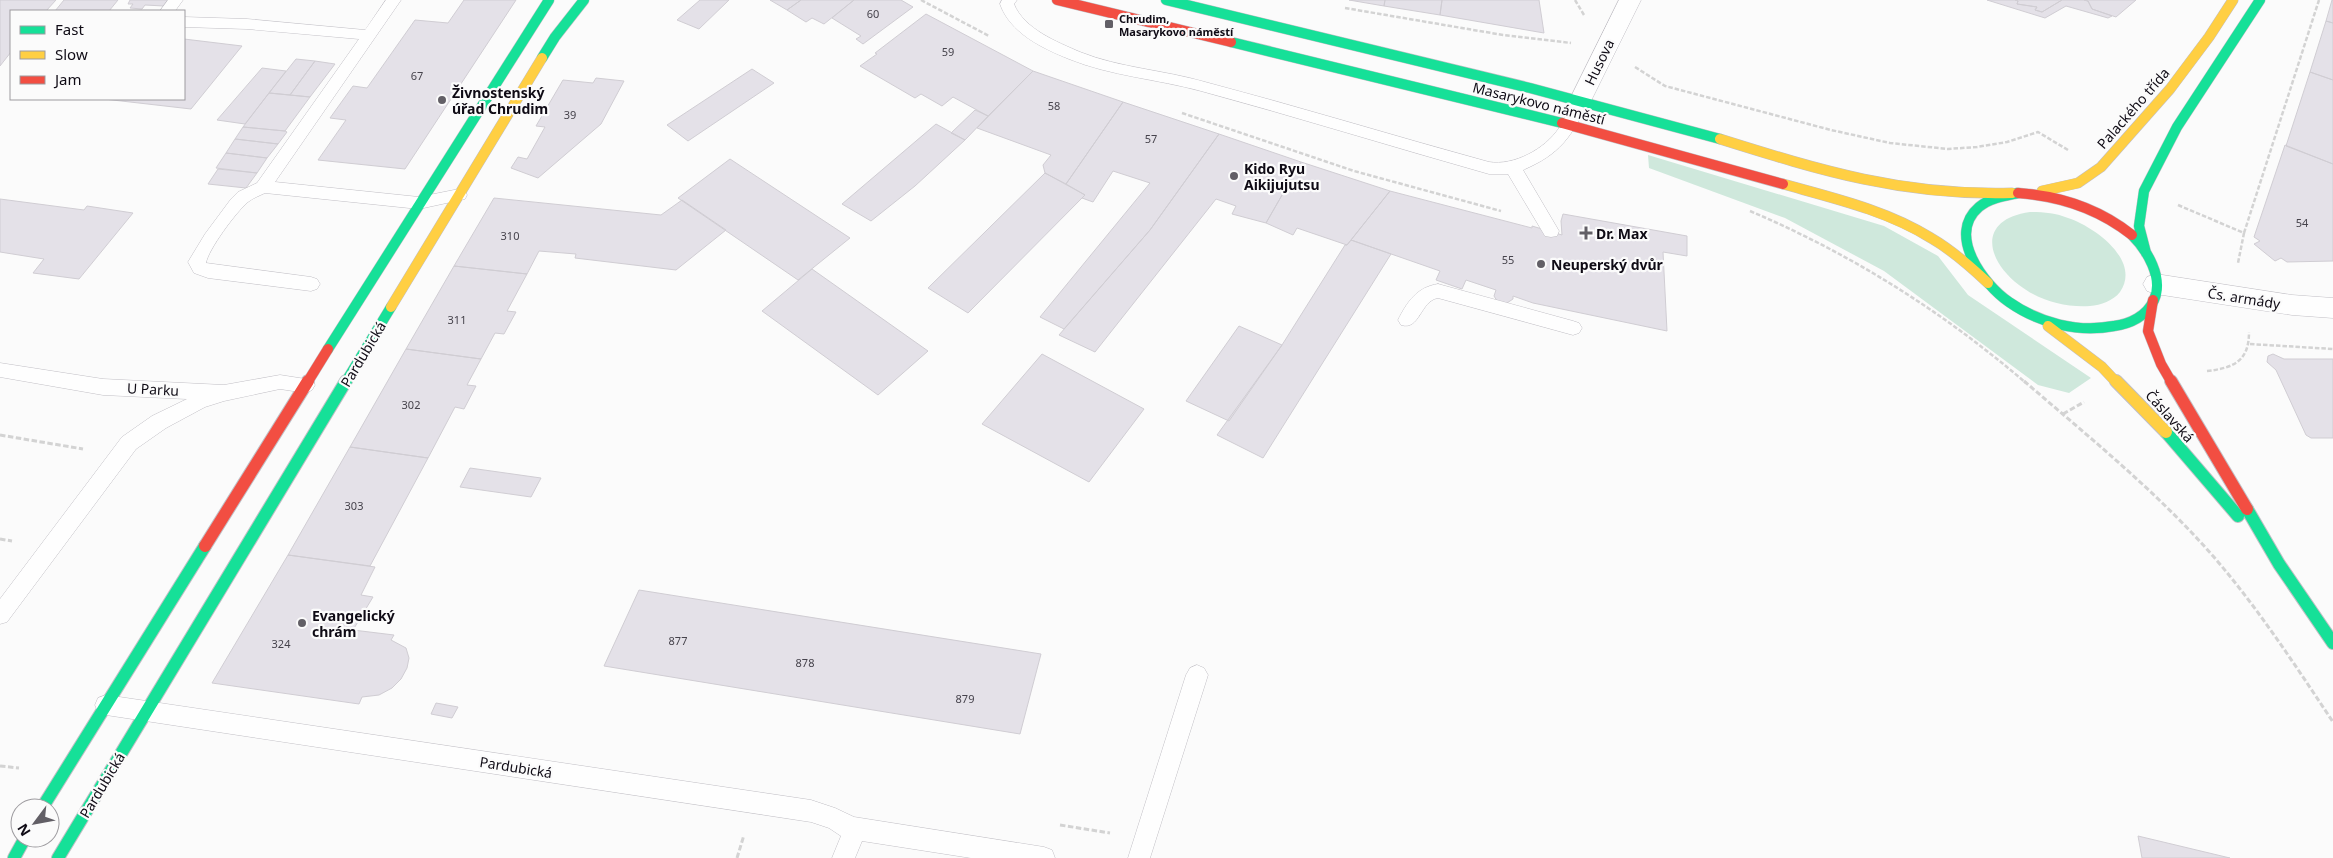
<svg xmlns="http://www.w3.org/2000/svg" width="2333" height="858" viewBox="0 0 2333 858" font-family="'Noto Sans',sans-serif">
<style>
.green{fill:#cfe8dc}
.building{fill:#e4e1e8;stroke:#d0cdd3}
.lines{fill:none;stroke-linecap:round;stroke-linejoin:round}
.lane-casing{stroke:#c1bfc5;stroke-width:1}
.street-casing{stroke:#c1bfc5;stroke-width:1}
.fast-far1-casing{stroke:#c1bfc5;stroke-width:11}
.fast-casing{stroke:#c1bfc5;stroke-width:14}
.slow-far1-casing{stroke:#c1bfc5;stroke-width:11}
.slow-casing{stroke:#c1bfc5;stroke-width:14}
.jam-far1-casing{stroke:#c1bfc5;stroke-width:11}
.jam-casing{stroke:#c1bfc5;stroke-width:14}
.path-far1{stroke:#d3d3d3;stroke-width:2.5;stroke-dasharray:4.5 2;stroke-linecap:butt}
.path{stroke:#d3d3d3;stroke-width:3;stroke-dasharray:5.5 2.5;stroke-linecap:butt}
.lane{fill:#fefefe;fill-rule:evenodd}
.street{fill:#fefefe;fill-rule:evenodd}
.fast-far1{stroke:#16e098;stroke-width:10}
.fast{stroke:#16e098;stroke-width:12}
.slow-far1{stroke:#ffcf43;stroke-width:10}
.slow{stroke:#ffcf43;stroke-width:12}
.jam-far1{stroke:#f24e42;stroke-width:10}
.jam{stroke:#f24e42;stroke-width:12}
.poi-dot{fill:#625f66;stroke:#fbfbfb;stroke-width:2}
.labels{text-anchor:middle;dominant-baseline:central;stroke-width:4.5;stroke-linejoin:round;paint-order:stroke}
.number-label{font-size:11px;fill:#46434c}
.far-poi-label{font-size:11px;font-weight:bold;fill:#0f0b15;stroke:#fbfbfb;text-anchor:start}
.street-label{font-size:14px;fill:#0f0b15;stroke:#fbfbfb}
.poi-label{font-size:14px;font-weight:bold;fill:#0f0b15;stroke:#fbfbfb;text-anchor:start}
</style>
<rect width="100%" height="100%" fill="#fbfbfb"/>
<path class="green" d="M1648 155 1884 226 1938 256 1968 295 2091 378 2069 393 2038 385 1884 271 1785 218 1649 168Z
M2030 212C2043 212 2056 213 2068 218 2093 226 2142 260 2120 292 2113 301 2101 305 2090 306 2066 308 2038 300 2019 285 1984 258 1979 219 2030 212Z"/>
<path class="building" d="M0 0H56L46 11H11V52L0 66Z
M64 0H118L109 11H55Z
M130 0H168L164 6 145 5 142 9 130 8 133 4H128Z
M464 0H516L405 169 318 160 346 120 330 118 353 86 367 88 415 20 448 23Z
M700 0H729L699 29 677 20Z
M770 0H801L787 10Z
M801 0H854L824 24 812 18 806 22 787 10Z
M854 0H901L913 7 863 44 856 39 861 36 832 18Z
M1349 0H1385L1384 6Z
M1385 0H1442L1440 15 1384 6Z
M1442 0H1539L1544 33 1440 15Z
M1987 0H2015L2018 1 2017 4 2037 7 2035 10 2042 12 2062 0H2084L2088 1 2092 9 2112 16 2108 18 2066 6 2045 18Z
M2015 0H2062L2042 12 2035 10 2037 7 2017 4 2018 1Z
M2084 0H2136L2116 17 2092 9 2088 1Z
M2332 0H2333V23L2326 21Z
M926 14 1033 71 988 116 953 97 942 106 921 94 915 98 860 66 877 54 875 53Z
M2326 21 2333 23V80L2310 72Z
M184 39 242 46 191 109 104 99H184Z
M296 59 315 61 290 95 269 93Z
M315 61 335 64 310 97 290 95Z
M262 68 286 71 245 124 217 120Z
M752 69 774 83 688 141 667 125Z
M1033 71 1123 102 1066 184 1045 173 1043 165 1051 155 977 128Z
M2310 72 2333 80V164L2286 146Z
M596 78 624 81 601 124 538 178 511 168 518 157 527 159 545 127 536 126 563 80 593 83Z
M269 93 310 97 285 131 243 127Z
M1123 102 1219 134 1150 230 1064 329 1040 317 1150 183 1113 171 1093 202 1082 198 1085 195 1066 184Z
M975 110 988 116 965 140 951 133Z
M936 124 965 140 915 186 871 221 842 204Z
M243 127 285 131 287 132 278 144 235 139Z
M1219 134 1301 162 1266 223 1232 214 1236 206 1216 199 1095 352 1059 335 1150 230Z
M235 139 278 144 267 158 226 153Z
M2285 145 2333 164V261L2287 262 2281 258 2275 261 2254 244 2260 241 2254 237Z
M226 153 267 158 257 173 216 168Z
M730 159 850 238 798 280 678 198Z
M1301 162 1390 191 1347 245 1297 228 1293 235 1266 223Z
M218 169 257 173 246 188 208 184Z
M1045 173 1085 195 968 313 928 288Z
M1390 191 1532 228V226L1562 235 1561 221 1563 214 1687 236V256L1663 252 1667 331 1533 303 1513 296V299L1507 303 1497 301 1494 296 1496 290 1466 280 1462 289 1436 280 1440 271 1351 240Z
M494 198 661 215 682 200 726 230 676 270 575 258 576 254 539 251 527 274 454 266Z
M0 199 84 210 87 206 133 213 79 279 33 273 44 259 0 252Z
M1351 240 1391 254 1263 458 1217 435 1282 345 1345 245H1347Z
M454 266 527 274 507 311 516 312 504 334 495 333 481 359 406 349Z
M812 269 928 351 878 395 762 311Z
M1239 326 1282 345 1229 421 1186 401Z
M406 349 481 359 467 385 476 386 464 409 455 407 428 458 350 447Z
M1042 354 1144 409 1089 482 982 424Z
M2273 354 2284 359H2333V438H2311L2306 435 2276 370 2267 362 2268 356Z
M350 447 428 458 370 566 288 555Z
M470 468 541 478 531 497 460 487Z
M288 555 375 567 361 595 373 597 353 630 394 635 391 640 406 648 409 658 407 668 401 679 392 688 379 695 362 697 359 704 212 683Z
M639 590 1041 654 1020 734 604 666Z
M436 703 458 707 452 718 431 714Z
M2138 836 2230 858H2142Z"/>
<g class="lines">
<g class="lane-casing">
<path id="lane" d="M168 0H183L175 11H160Z
M386 0H401L275 182 419 197 459 189 465 191 467 195 465 199 419 209 265 193C259 196 253 198 248 202 236 212 208 250 206 263L311 277 317 279 320 284 317 289 311 291 208 278 194 273 188 262 205 234 231 199 238 192 257 183 359 39 247 29 184 27V17L247 19 365 30Z
M1002 0H1017L1014 4C1024 29 1057 42 1080 52 1120 68 1164 70 1205 82 1300 107 1394 136 1489 162 1514 166 1545 149 1559 128 1565 119 1569 107 1574 97H1586L1588 101C1572 137 1560 154 1523 170L1559 231 1557 236 1551 237 1545 236 1508 174H1489C1393 147 1297 117 1201 91 1157 79 1111 76 1069 59 1042 48 1010 33 1000 4Z
M1438 284 1573 321 1579 323 1582 328 1579 333 1573 335 1438 298C1420 301 1420 331 1401 325L1398 320C1407 302 1417 287 1438 284Z
M0 363 103 379 224 385 280 375 312 380 315 385 312 390 306 393 280 389 224 401 205 407 166 428 136 449 7 622 0 624V599L122 437 152 416 187 399 103 395 0 377Z
M1197 665 1204 668 1208 675 1150 858H1128L1186 675 1190 668Z
M106 695 811 800 835 808 854 817 1044 847 1052 850 1055 858H971L862 841 855 858H832L841 836 829 828 811 822 106 715 98 712 95 705 98 698Z"/>
</g>
<g class="street-casing">
<path id="street" d="M1619 0H1641L1588 107 1580 109 1572 107 1569 101Z
M2156 274 2292 295 2333 298V318L2292 315 2156 294 2147 291 2143 284 2147 277Z"/>
</g>
<g class="fast-far1-casing">
<path id="fast-far1" d="M1166 0 1530 88 1720 139
M1231 42 1562 123
M542 58 555 37 584 0
M2018 193C2004 196 1990 198 1979 207 1946 235 1984 285 2009 302 2039 323 2078 333 2114 326 2130 324 2147 316 2154 300 2164 278 2147 250 2132 235
M2146 253 2139 226 2144 191 2177 127 2260 0
M328 349 549 0
M345 383 391 307"/>
</g>
<g class="fast-casing">
<path id="fast" d="M2166 432 2238 516
M2247 509 2279 564 2333 643
M42 808 205 546
M14 858 25 838
M58 858 346 381"/>
</g>
<g class="slow-far1-casing">
<path id="slow-far1" d="M1720 139C1822 171 1904 196 2012 193
M1783 184C1833 198 1886 210 1931 238 1952 250 1970 266 1988 283
M2042 191 2078 183 2101 167 2170 89 2209 37 2233 0
M391 307 542 58
M2048 326 2102 367 2117 383"/>
</g>
<g class="slow-casing">
<path id="slow" d="M2116 381 2166 432"/>
</g>
<g class="jam-far1-casing">
<path id="jam-far1" d="M1057 0 1231 42
M1562 123 1783 184
M2018 193C2061 196 2098 208 2132 235
M2153 300 2148 331 2161 364 2172 383
M307 383 328 349"/>
</g>
<g class="jam-casing">
<path id="jam" d="M2171 381 2247 509
M205 546 308 381"/>
</g>
<path class="path-far1" d="M921 0 989 36
M1575 0 1584 15
M1345 8 1503 35 1571 43
M1635 67 1665 86 1831 130 1890 143 1948 149 1977 147 2007 142 2038 132 2068 150
M1182 113 1354 171 1501 211
M2178 205 2244 233 2238 263
M1750 211C1851 254 1942 311 2026 383
M2244 233 2319 0
M2250 344 2333 349
M2207 371C2234 368 2249 361 2249 332"/>
<path class="path" d="M2024 381C2089 437 2157 492 2213 556 2258 608 2295 665 2333 722
M2063 414 2084 402
M0 435 83 449
M0 539 12 541
M0 766 19 768
M1060 825 1110 833
M737 858 744 835"/>
<use href="#lane" class="lane"/>
<use href="#street" class="street"/>
<use href="#fast-far1" class="fast-far1"/>
<use href="#fast" class="fast"/>
<use href="#slow-far1" class="slow-far1"/>
<use href="#slow" class="slow"/>
<use href="#jam-far1" class="jam-far1"/>
<use href="#jam" class="jam"/>
</g>
<g class="poi-dot">
<rect x="1104" y="19" width="10" height="10" rx="2.5"/>
<circle cx="442" cy="100" r="5"/>
<circle cx="1234" cy="176" r="5"/>
<path d="M1583.5 225.5h5v5h5v5h-5v5h-5v-5h-5v-5h5z"/>
<circle cx="1541" cy="264" r="5"/>
<circle cx="302" cy="623" r="5"/>
</g>
<g class="labels">
<g class="number-label">
<text x="873" y="13">60</text>
<text x="948" y="51">59</text>
<text x="417" y="75">67</text>
<text x="1054" y="105">58</text>
<text x="570" y="114">39</text>
<text x="1151" y="138">57</text>
<text x="2302" y="222">54</text>
<text x="510" y="235">310</text>
<text x="1508" y="259">55</text>
<text x="457" y="319">311</text>
<text x="411" y="404">302</text>
<text x="354" y="505">303</text>
<text x="678" y="640">877</text>
<text x="281" y="643">324</text>
<text x="805" y="662">878</text>
<text x="965" y="698">879</text>
</g>
<g class="far-poi-label">
<text x="1119" y="18">Chrudim,<tspan x="1119" dy="13">Masarykovo náměstí</tspan></text>
</g>
<g class="street-label">
<text transform="translate(1599 62) rotate(-64)">Husova</text>
<text transform="translate(1539 103) rotate(14)">Masarykovo náměstí</text>
<text transform="translate(2133 108) rotate(-49)">Palackého třída</text>
<text transform="translate(2244 298) rotate(9)">Čs. armády</text>
<text transform="translate(363 354) rotate(-59)">Pardubická</text>
<text transform="translate(153 389) rotate(3)">U Parku</text>
<text transform="translate(2170 416) rotate(48)">Čáslavská</text>
<text transform="translate(516 767) rotate(9)">Pardubická</text>
<text transform="translate(102 785) rotate(-59)">Pardubická</text>
</g>
<g class="poi-label">
<text x="452" y="92">Živnostenský<tspan x="452" dy="16">úřad Chrudim</tspan></text>
<text x="1244" y="168">Kido Ryu<tspan x="1244" dy="16">Aikijujutsu</tspan></text>
<text x="1596" y="233">Dr. Max</text>
<text x="1551" y="264">Neuperský dvůr</text>
<text x="312" y="615">Evangelický<tspan x="312" dy="16">chrám</tspan></text>
</g>
</g>
<rect x="10" y="10" width="175" height="90" fill="#fbfbfb" stroke="#9d9b9f"/>
<rect x="20" y="26" width="25" height="8" fill="#16e098" stroke="#9d9b9f"/>
<text x="55" y="35" font-size="15" fill="#0f0b15">Fast</text>
<rect x="20" y="51" width="25" height="8" fill="#ffcf43" stroke="#9d9b9f"/>
<text x="55" y="60" font-size="15" fill="#0f0b15">Slow</text>
<rect x="20" y="76" width="25" height="8" fill="#f24e42" stroke="#9d9b9f"/>
<text x="55" y="85" font-size="15" fill="#0f0b15">Jam</text>
<g transform="translate(35 823) rotate(238)"><circle r="24" fill="#fbfbfb" stroke="#9d9b9f"/>
<path d="M0-4L9 19L0 12L-9 19Z" fill="#625f66"/>
<text y="-8" font-size="14" font-weight="bold" text-anchor="middle" fill="#0f0b15">N</text>
</g>
</svg>
